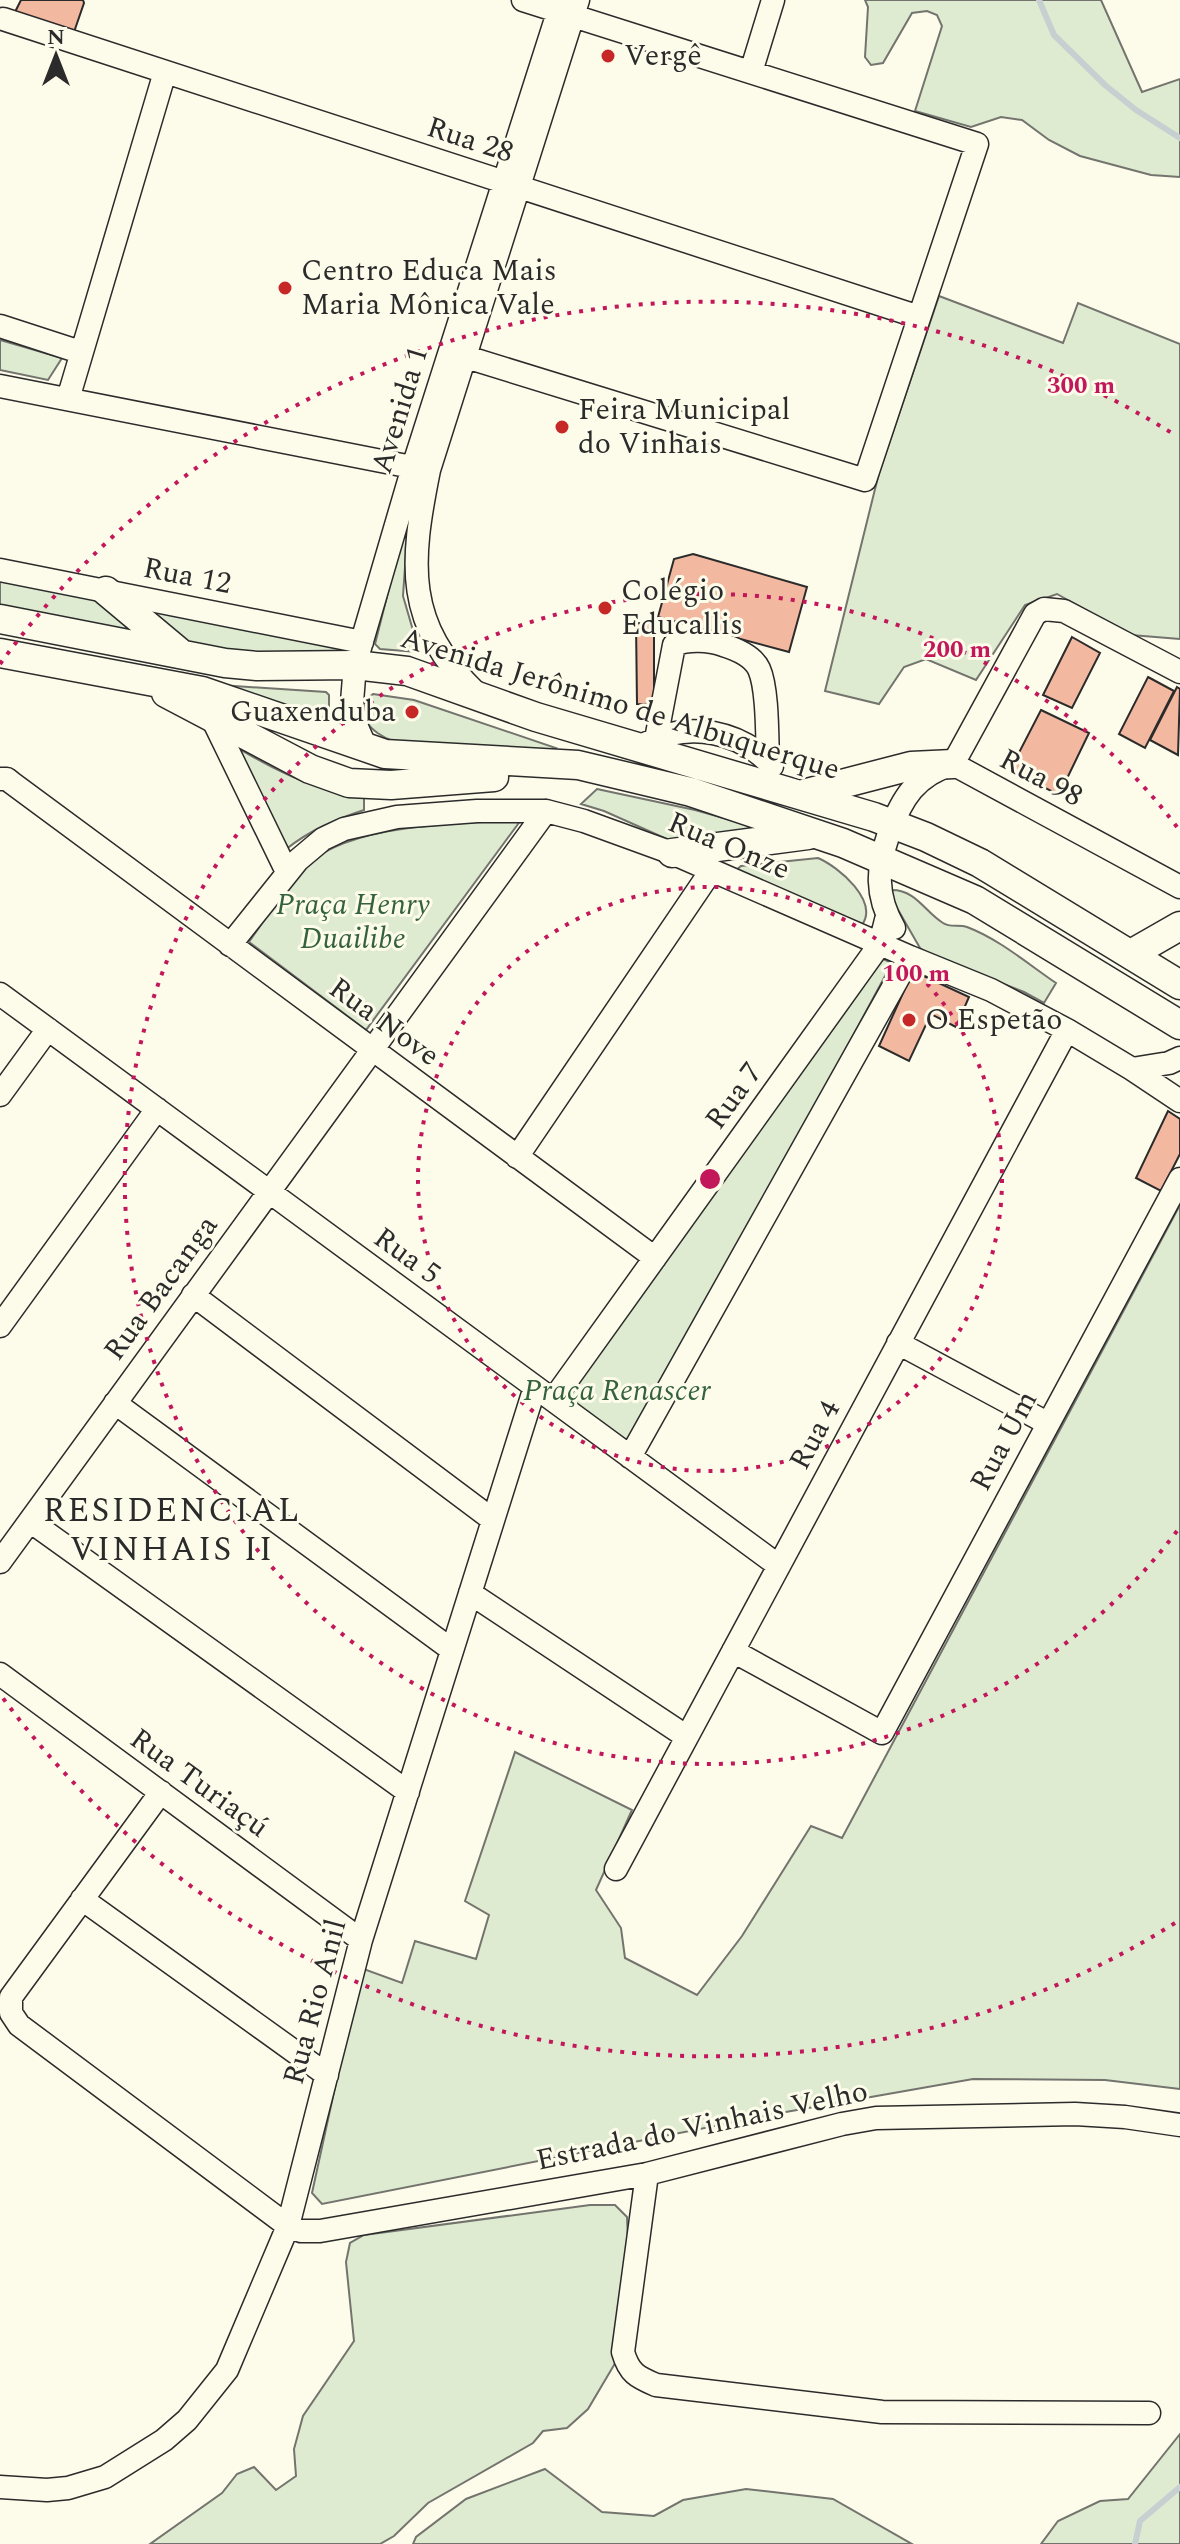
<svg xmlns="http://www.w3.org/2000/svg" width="1180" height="2544" viewBox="0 0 1180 2544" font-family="Spectral,serif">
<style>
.green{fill:#deebd1;stroke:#74746e;stroke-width:2}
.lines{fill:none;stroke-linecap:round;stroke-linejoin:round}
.stream{stroke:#c7d0d0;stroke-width:6}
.building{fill:#f2b8a0;stroke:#2b2b2b;stroke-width:2}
.minor-casing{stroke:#2b2b2b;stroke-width:25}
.major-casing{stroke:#2b2b2b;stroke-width:31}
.minor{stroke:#fdfbea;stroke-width:22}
.major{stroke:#fdfbea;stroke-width:28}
.ring{fill:none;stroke:#c2185b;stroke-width:4;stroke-dasharray:4 8}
.poi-dot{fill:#c62828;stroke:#fdfbea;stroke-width:3}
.labels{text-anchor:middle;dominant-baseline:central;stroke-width:6;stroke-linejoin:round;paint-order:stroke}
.poi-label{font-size:30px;fill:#2b2b2b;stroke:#fdfbea;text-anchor:start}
.street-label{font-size:30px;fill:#2b2b2b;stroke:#fdfbea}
.park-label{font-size:30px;font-style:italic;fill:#34623c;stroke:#fdfbea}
.quarter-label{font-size:34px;letter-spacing:2px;fill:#2b2b2b;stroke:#fdfbea}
.centre{fill:#c2185b;stroke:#fdfbea;stroke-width:4}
.ring-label{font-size:24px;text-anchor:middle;font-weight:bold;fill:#c2185b;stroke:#fdfbea;stroke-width:6;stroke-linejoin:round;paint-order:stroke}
</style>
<rect width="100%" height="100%" fill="#fdfbea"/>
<path class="green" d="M865 0H1101L1142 92 1180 79V177L1151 175 1080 156 1049 140 1022 120 1001 117 971 127 915 111 942 26 937 15 927 11 912 13 883 63 871 65 865 57 868 7Z
M939 296 1063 343 1078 303 1180 344V639L1131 635 1057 594 1025 605 976 680 926 659 904 667 879 704 825 691 879 473Z
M0 340 62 358 48 380 0 370Z
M402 537 407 538 403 596 419 651 417 652 380 649 375 644Z
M0 581 97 600 142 634 0 610Z
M147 610 338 648 342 651 339 654 323 657 196 649Z
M220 685 326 692 329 695V724L267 699Z
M373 694 414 700 556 748 551 752 393 741C373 734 348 712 373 694Z
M239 749C279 772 318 792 364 796V810C334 820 310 830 285 850Z
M597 789 695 810 759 828 669 840 604 811 581 804Z
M521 820 366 1030 249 942C265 919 281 894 299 872 343 822 459 824 521 820Z
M818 858C839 867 879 901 862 925L735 871 741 866Z
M892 890C916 890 925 912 943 923 950 928 959 924 967 927 999 939 1028 964 1056 983L1044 1003 1024 992 932 956 920 948 893 901Z
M883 959 892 963 632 1448 562 1402Z
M1180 1205V2089L1105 2080 973 2079 780 2113 322 2204 312 2193 361 1968 402 1983 415 1941 476 1959 489 1915 465 1901 515 1752 632 1810 596 1890 621 1928 625 1958 697 1995 742 1936 811 1826 842 1838Z
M590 2205H615L627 2217 628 2242 617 2360 588 2409 567 2428 543 2431 533 2443 428 2503 394 2536 380 2544H150L222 2493 237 2474 254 2467 276 2490 296 2476 294 2449 303 2416 354 2341 346 2262 350 2243 364 2235Z
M1180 2434V2544H1041L1058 2521 1100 2501 1128 2499Z
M545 2469 602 2512 654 2516 683 2500 746 2489 833 2499 912 2544H413L416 2537 466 2499Z"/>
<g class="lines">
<path class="stream" d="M1039 0 1054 35 1105 85 1136 110 1180 138
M1135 2544 1140 2521 1180 2487"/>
</g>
<path class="building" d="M21 0H83L84 3 74 32 15 12Z
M693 554 807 587 789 652 658 617 674 559Z
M636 623 654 624V705L637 704Z
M1072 637 1100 653 1072 708 1043 695Z
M1148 677 1174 691 1145 748 1119 734Z
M1177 687 1180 689 1178 755 1150 740Z
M1041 710 1089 733 1059 795 1010 770Z
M913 971 969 997 956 1027 931 1014 909 1061 879 1046Z
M1168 1111 1180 1119V1154L1161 1191 1136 1178Z"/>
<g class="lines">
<g class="minor-casing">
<path id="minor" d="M3 19 919 317
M751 72 773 0
M0 326 80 352
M450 352 865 480 977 144 523 0
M0 386 427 470
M68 399 165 72
M0 570 362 642
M477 694C404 624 410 564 429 470L578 0
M212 718 287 872
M656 739 674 645C688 639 709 640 723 645 736 649 753 656 759 669 768 689 767 738 768 762
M647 743C689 721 741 731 772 766
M367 750 356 725 352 702 355 665 413 467 562 0
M953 764 1035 614 1044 609 1064 611 1180 672
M0 779H7L12 783 655 1258
M894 928C875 895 877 868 889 833 902 798 916 775 953 764L1180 887
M230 945 298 860 323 839 344 829 397 817 477 811H546L584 821 672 853 910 957 991 990 1067 1030 1132 1069 1169 1063 1180 1058
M0 994 779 1566
M1132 1069 1180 1101
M0 1095 48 1029
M517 1157 711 871
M193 1295 493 1520
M0 1326 157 1109
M898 1343 1047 1423
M553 1400 880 944 887 916
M115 1403 452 1650
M630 1457 910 957
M30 1521 408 1792
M0 1562 546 811
M470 1593 687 1737
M733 1651 882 1733 1180 1179
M0 1674 361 1940
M161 1792 11 1997V2013L19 2025 288 2226 301 2231H320L647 2174 842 2124 876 2118 1075 2114 1125 2117 1180 2125
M616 1869 1067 1030
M82 1899 327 2075
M647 2174 623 2352C629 2373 637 2377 656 2385L882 2412 1149 2413
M0 2487 47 2490 68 2488 105 2477 164 2440 187 2420 227 2370 288 2226 361 1940 535 1387"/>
</g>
<g class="major-casing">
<path id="major" d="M106 591 179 652
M0 619 225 663 257 666 355 665 407 671 536 717 874 817 926 837 980 863 1180 985
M0 653 202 691 385 754 578 765 691 792 843 843 975 900 1180 1025
M166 693 310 769 349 783 391 785 494 777
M803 794 911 766 953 764
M672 853 808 835
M1131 954 1180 926"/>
</g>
<use href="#minor" class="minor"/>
<use href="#major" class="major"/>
</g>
<g class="ring">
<circle cx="710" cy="1179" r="292"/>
<path d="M1177 1531A585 585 0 1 1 1177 827"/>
<path d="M1175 1923A877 877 0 0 1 0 1694M0 664A877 877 0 0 1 1175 435"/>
</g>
<g class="poi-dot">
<circle cx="608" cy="56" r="8"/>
<circle cx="285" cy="288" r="8"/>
<circle cx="562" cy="427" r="8"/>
<circle cx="605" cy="608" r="8"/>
<circle cx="412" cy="712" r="8"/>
<circle cx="909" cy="1020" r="8"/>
</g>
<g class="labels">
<g class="poi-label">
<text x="624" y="56">Vergê</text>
<text x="301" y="271">Centro Educa Mais<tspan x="301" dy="34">Maria Mônica Vale</tspan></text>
<text x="578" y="410">Feira Municipal<tspan x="578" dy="34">do Vinhais</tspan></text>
<text x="621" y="591">Colégio<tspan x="621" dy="34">Educallis</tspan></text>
<text x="396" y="712" text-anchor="end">Guaxenduba</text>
<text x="925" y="1020">O Espetão</text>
</g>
<g class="street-label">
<text transform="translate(470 140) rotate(18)">Rua 28</text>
<text transform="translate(400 410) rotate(-73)">Avenida 1</text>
<text transform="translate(187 576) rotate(11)">Rua 12</text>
<text transform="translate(620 704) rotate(17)">Avenida Jerônimo de Albuquerque</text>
<text transform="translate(1041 778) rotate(28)">Rua 98</text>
<text transform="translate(729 846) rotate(23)">Rua Onze</text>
<text transform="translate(384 1022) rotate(36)">Rua Nove</text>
<text transform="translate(734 1096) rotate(-54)">Rua 7</text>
<text transform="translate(407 1256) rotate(36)">Rua 5</text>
<text transform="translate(161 1288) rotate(-54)">Rua Bacanga</text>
<text transform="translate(815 1435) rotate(-62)">Rua 4</text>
<text transform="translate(1004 1441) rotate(-62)">Rua Um</text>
<text transform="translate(199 1783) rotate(36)">Rua Turiaçú</text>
<text transform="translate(315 2002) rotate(-75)">Rua Rio Anil</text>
<text transform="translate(702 2126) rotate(-12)">Estrada do Vinhais Velho</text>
</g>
<g class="park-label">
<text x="353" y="905">Praça Henry<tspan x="353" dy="34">Duailibe</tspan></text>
<text x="617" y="1391">Praça Renascer</text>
</g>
<g class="quarter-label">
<text x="172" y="1511">RESIDENCIAL<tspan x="172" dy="39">VINHAIS II</tspan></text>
</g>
</g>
<circle cx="710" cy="1179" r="12" class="centre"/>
<g class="ring-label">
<text x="1081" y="393">300 m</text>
<text x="957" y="657">200 m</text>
<text x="916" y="981">100 m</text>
</g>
<g transform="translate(56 56)" stroke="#fdfbea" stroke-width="6" paint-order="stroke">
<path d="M0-6L14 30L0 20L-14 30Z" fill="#2b2b2b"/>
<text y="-12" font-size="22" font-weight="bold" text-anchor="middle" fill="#2b2b2b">N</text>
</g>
</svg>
